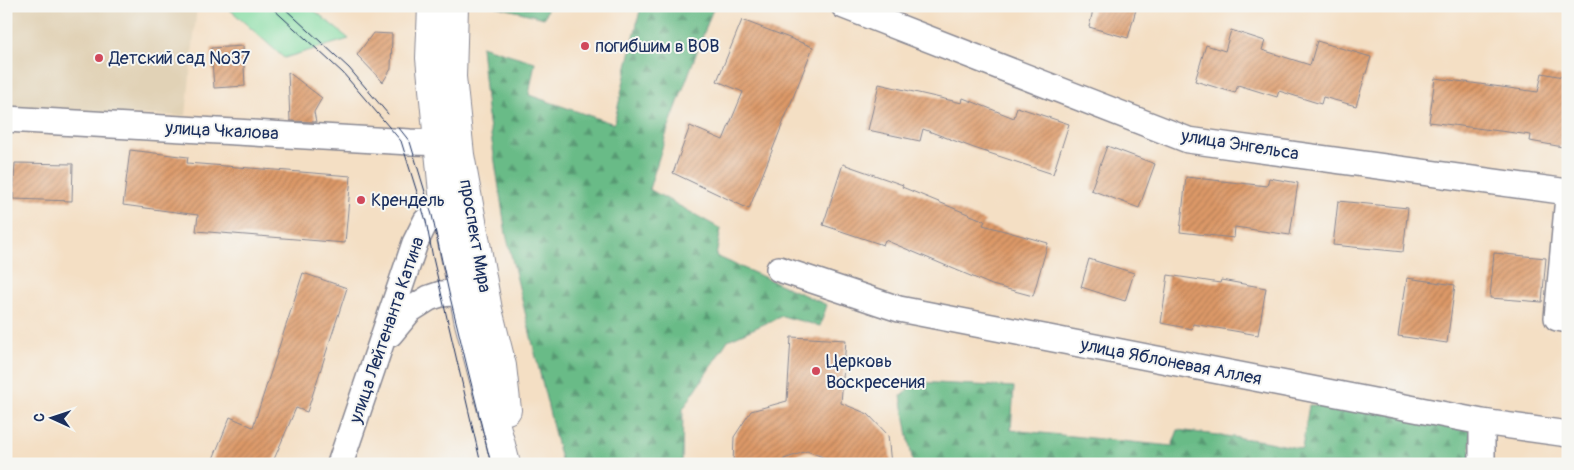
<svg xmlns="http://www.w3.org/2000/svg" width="1574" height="470" viewBox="0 0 1574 470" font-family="Pangolin,sans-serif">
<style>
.built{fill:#e1d2b6}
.green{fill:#82dba1;stroke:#4e8580}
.forest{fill:url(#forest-firs);stroke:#427572}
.building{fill:url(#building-hatch)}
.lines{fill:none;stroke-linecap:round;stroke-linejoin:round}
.minor-casing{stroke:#888791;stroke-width:28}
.major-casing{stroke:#888791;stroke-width:30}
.minor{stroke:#fff;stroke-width:25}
.major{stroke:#fff;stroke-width:28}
.tram{stroke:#1b2f5e;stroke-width:1}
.poi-dot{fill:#d1495b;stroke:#f6f6f2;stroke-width:2}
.labels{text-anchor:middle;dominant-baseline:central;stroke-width:4;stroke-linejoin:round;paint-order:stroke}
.poi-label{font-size:18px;fill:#1b2f5e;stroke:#f6f6f2;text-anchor:start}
.street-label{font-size:18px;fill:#1b2f5e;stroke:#f6f6f2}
</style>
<defs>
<pattern id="forest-firs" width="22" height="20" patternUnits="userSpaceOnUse" patternTransform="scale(1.25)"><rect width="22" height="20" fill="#69bb87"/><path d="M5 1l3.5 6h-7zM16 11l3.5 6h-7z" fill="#569872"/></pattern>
<pattern id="building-hatch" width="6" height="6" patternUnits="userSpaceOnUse" patternTransform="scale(1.25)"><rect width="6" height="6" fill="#dd9967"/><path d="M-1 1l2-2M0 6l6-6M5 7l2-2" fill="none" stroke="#b27d58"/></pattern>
</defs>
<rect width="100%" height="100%" fill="#f6f6f2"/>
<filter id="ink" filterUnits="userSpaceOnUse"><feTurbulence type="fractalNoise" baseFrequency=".02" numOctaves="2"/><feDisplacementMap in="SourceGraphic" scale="10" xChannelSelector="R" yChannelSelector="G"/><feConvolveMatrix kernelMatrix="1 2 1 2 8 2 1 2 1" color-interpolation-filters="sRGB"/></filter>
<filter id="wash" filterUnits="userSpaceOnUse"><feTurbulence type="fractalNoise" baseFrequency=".0096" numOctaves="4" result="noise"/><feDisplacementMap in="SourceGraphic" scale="20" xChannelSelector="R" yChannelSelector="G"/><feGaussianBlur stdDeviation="1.12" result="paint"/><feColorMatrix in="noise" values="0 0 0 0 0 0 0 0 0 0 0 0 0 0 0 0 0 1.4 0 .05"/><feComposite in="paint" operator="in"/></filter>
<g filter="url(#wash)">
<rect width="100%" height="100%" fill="#f4dfc4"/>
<path class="built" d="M6 6H197L186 116 6 111Z"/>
<path class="green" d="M226 6H309L349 39 284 58Z"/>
<path class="forest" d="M495 6H548L544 18Z
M641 6H714L668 129 649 189 721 229 716 256 827 305 820 326 782 316 728 340 683 409 682 464H562L506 234 487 109 481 46 535 62 529 95 614 124Z
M916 382 1014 387 1011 430 1172 446 1178 430 1264 441 1302 449 1309 405 1335 406 1471 426 1470 464H913L901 396Z"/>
<g id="blocks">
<path class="building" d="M1094 6H1137L1128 38 1089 27Z
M742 20 813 47 749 209 673 173 690 126 723 140 743 92 717 81Z
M1231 30 1265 41 1262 50 1310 65 1317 41 1371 57 1356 106 1323 97 1321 104 1279 91 1277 97 1238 85 1235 93 1195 81 1206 45 1225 51Z
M373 33 392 34 391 69 383 82 357 55Z
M243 46 245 86 214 88 211 48Z
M288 72 322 98 314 112 316 122 290 121Z
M1542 73 1568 78V148L1530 141 1531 135 1429 122 1435 78 1538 92Z
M879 84 962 103 963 98 1014 118 1017 107 1069 124 1053 174 974 148 923 129 920 141 868 130Z
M1107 146 1155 164 1139 208 1091 190Z
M130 150 188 157 187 163 351 176 345 243 196 231 198 215 123 205Z
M15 163 73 164 72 201 13 199Z
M843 164 903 185 902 187 985 221 983 225 1048 243 1033 296 992 285 885 240 883 245 823 225Z
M1186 177 1267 186 1269 178 1298 183 1290 235 1235 227 1234 238 1180 232Z
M1338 201 1408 208 1403 252 1333 245Z
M1494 253 1546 258 1542 302 1490 298Z
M1089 259 1134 273 1125 301 1081 287Z
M303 273 347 288 307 412 296 408 272 464H211L230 417 253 427Z
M1168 275 1220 283 1221 280 1266 288 1258 335 1193 324 1192 329 1161 323Z
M1407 278 1455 285 1447 343 1398 336Z
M791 337 846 340 841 403 868 414 888 435 891 464H841L807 451 784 459V464H733L734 437 751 411 787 401Z"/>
</g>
</g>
<g filter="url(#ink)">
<use href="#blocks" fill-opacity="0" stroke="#888791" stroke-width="1"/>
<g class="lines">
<g class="minor-casing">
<path id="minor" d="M844 6 1188 140 1568 192
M6 119 410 142 458 143
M1568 197 1557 318 1568 320
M779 269 899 309 1482 422 1568 434
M390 334 410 310 429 298 441 294 463 292 479 301
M340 464 415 243 426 221 444 203
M1482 464V422"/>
</g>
<g class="major-casing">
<path id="major" d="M432 6 430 58 444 203 469 323 506 464
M454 6 452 77 460 155 488 310 502 366 507 410"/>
</g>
<use href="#minor" class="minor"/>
<use href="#major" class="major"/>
<path class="tram" d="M270 6 343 73 401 141 426 221 433 258 481 464
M282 6 349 68 388 114
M399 128 410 142 432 215 449 293 491 464"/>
</g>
</g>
<g class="poi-dot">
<circle cx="585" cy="46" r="5"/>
<circle cx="99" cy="58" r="5"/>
<circle cx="361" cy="200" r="5"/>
<circle cx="816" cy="371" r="5"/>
</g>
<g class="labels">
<g class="poi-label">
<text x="595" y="46">погибшим в ВОВ</text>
<text x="109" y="58">Детский сад №37</text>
<text x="371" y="200">Крендель</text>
<text x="826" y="361">Церковь<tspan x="826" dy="21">Воскресения</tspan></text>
</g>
<g class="street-label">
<text transform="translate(222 131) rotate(3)">улица Чкалова</text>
<text transform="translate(1240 145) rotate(9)">улица Энгельса</text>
<text transform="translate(475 236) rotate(80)">проспект Мира</text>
<text transform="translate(387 330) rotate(-71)">улица Лейтенанта Катина</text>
<text transform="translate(1171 362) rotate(11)">улица Яблоневая Аллея</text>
</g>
</g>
<rect width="1574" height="470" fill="none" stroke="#f6f6f2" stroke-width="25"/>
<g transform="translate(52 418) rotate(273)" stroke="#f6f6f2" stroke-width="4" paint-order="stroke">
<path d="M0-4L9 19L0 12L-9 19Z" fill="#1b2f5e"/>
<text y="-8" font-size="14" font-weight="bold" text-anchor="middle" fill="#1b2f5e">С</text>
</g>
</svg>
